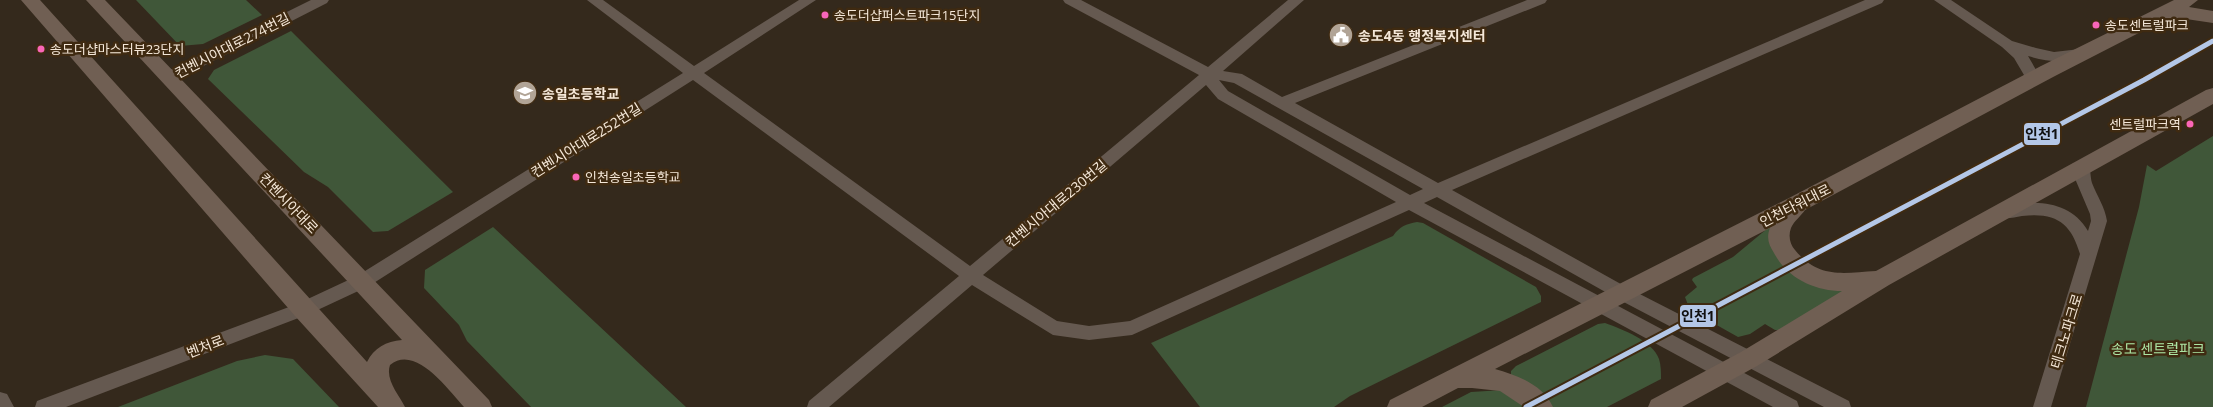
<svg xmlns="http://www.w3.org/2000/svg" width="2213" height="407" viewBox="0 0 2213 407" font-family="'Open Sans','Noto Sans KR',sans-serif">
<style>
.green{fill:#405739}
.lines{fill:none;stroke-linecap:round;stroke-linejoin:round}
.minor{fill:#655950;fill-rule:evenodd}
.major{fill:#705f53;fill-rule:evenodd}
.metro-1-casing{stroke:#3f2a11;stroke-width:9}
.metro-1{stroke:#b4c7e7;stroke-width:5}
.bus-dot{fill:#fa66b7;stroke:#3f2a11;stroke-width:2}
.labels{text-anchor:middle;dominant-baseline:central;stroke-width:5;stroke-linejoin:round;paint-order:stroke}
.bus-label{font-size:13px;fill:#f4e7d8;stroke:#3f2a11;text-anchor:start}
.poi-label{font-size:14px;font-weight:bold;fill:#f4e7d8;stroke:#3f2a11;text-anchor:start}
.street-label{font-size:14px;fill:#f4e7d8;stroke:#3f2a11}
.park-label{font-size:14px;fill:#ace5a3;stroke:#3f2a11}
.line-badge{stroke:#3f2a11;stroke-width:2}
.pale-badge-label{font-size:14px;text-anchor:middle;font-weight:bold;fill:#111}
</style>
<rect width="100%" height="100%" fill="#34291c"/>
<path class="green" d="M136 0H246L262 15 203 44 180 46Z
M291 31 453 192 388 231 373 232 328 187 304 172 208 79 214 70Z
M2213 136V407H2086L2139 207 2147 165 2156 171Z
M1417 222 1423 223 1536 287 1541 296V302L1350 396 1334 407H1200L1151 343 1393 236C1400 226 1406 224 1417 222Z
M1774 223V249L1853 288 1779 330H1775L1765 324 1750 334 1738 337 1690 310 1685 297 1697 287 1692 280 1693 278 1733 257Z
M493 227 686 407H531L467 341 459 325 424 288 425 270Z
M1605 323C1622 329 1653 341 1659 359 1661 365 1661 373 1661 379L1607 407H1548L1511 376V371L1516 366 1598 324Z
M265 355 293 359 339 407H118L237 361Z
M1503 390 1531 407H1442L1471 392Z"/>
<g class="lines">
<path class="minor" d="M311 0H329L327 3 174 81H164L162 77 164 73Z
M587 0H603L694 66 799 0H816L704 73 970 266 1199 75 1065 3 1063 0H1081L1208 67 1288 0H1304L1223 71 1242 74 1282 97 1527 0H1547L1545 3 1295 103 1438 183 1865 0H1884L1882 3 1452 190 1628 288 1849 401 1851 407H1824L1616 298 1437 197 1424 203 1797 401 1799 407H1773L1409 210 1132 335 1089 340 1053 335 972 285 829 407H807L809 401 959 276 693 80 369 286 309 314 66 407H35L37 401 297 304 357 276 683 73ZM1219 80 1234 83 1423 189 1410 195 1228 91ZM1206 85 1218 99 1396 202 1130 321 1089 326 1057 321 983 275Z
M1934 0H1951L2012 41 2036 48 2054 52 2080 49 2085 51 2087 54 2085 57C2066 63 2048 62 2028 56L2039 75 2032 86H2022L2020 82 2024 75 2014 58 2002 47Z
M2082 161 2088 163C2091 169 2090 176 2092 183 2097 196 2105 207 2107 221L2051 407H2033L2080 254C2071 223 2056 212 2022 216 2014 217 2007 220 1999 217L1997 213 1999 209C2031 199 2069 199 2088 231L2091 221 2090 214 2076 181 2074 167 2076 163Z
M0 392 7 394 14 407H0Z"/>
<path class="major" d="M21 0H40L367 362C374 348 386 341 402 340L86 0H105L489 400 492 407H464C448 390 416 344 390 365 385 380 399 395 405 407H378L295 316Z
M2174 0H2198L2189 7 2213 11V23L2186 19 2164 20 2055 76 1805 210C1801 216 1794 221 1791 228 1788 236 1790 244 1795 250 1819 279 1842 273 1876 271L2206 90 2213 88V104L1889 285 1757 366 1682 407H1648L1651 400 1741 352 1842 291C1815 291 1787 278 1774 253 1769 245 1766 238 1770 228L1495 369C1517 375 1543 385 1553 407H1524L1500 391 1472 388H1458L1422 407H1387L1390 400 1789 198 2041 66Z"/>
<g class="metro-1-casing">
<path id="metro-1" d="M1526 407 2144 80 2213 41"/>
</g>
<use href="#metro-1" class="metro-1"/>
</g>
<defs>
<g id="civic-disc" transform="scale(1.25)"><circle r="9.5" fill="#b1a496" stroke="#3f2a11"/><path d="M-.6-6.5H3V-4.5H.6V-3L4-1V1h2V6H-6V1h2V-1L-.6-3ZM-1.2 2.5V6h2.4V2.5Z" fill="#fff"/></g>
<g id="school-disc" transform="scale(1.25)"><circle r="9.5" fill="#b1a496" stroke="#3f2a11"/><path d="M0-5L7-2L0 1L-7-2ZM-4 1L0 2.5L4 1V4Q0 6-4 4Z" fill="#fff"/></g>
</defs>
<g fill-rule="evenodd">
<use href="#civic-disc" x="1341" y="35"/>
<use href="#school-disc" x="525" y="93"/>
</g>
<g class="bus-dot">
<circle cx="825" cy="15" r="4.5"/>
<circle cx="2096" cy="25" r="4.5"/>
<circle cx="41" cy="49" r="4.5"/>
<circle cx="2190" cy="124" r="4.5"/>
<circle cx="576" cy="177" r="4.5"/>
</g>
<g class="labels">
<g class="bus-label">
<text x="834" y="15">송도더샵퍼스트파크15단지</text>
<text x="2105" y="25">송도센트럴파크</text>
<text x="50" y="49">송도더샵마스터뷰23단지</text>
<text x="2181" y="124" text-anchor="end">센트럴파크역</text>
<text x="585" y="177">인천송일초등학교</text>
</g>
<g class="poi-label">
<text x="1358" y="35">송도4동 행정복지센터</text>
<text x="542" y="93">송일초등학교</text>
</g>
<g class="street-label">
<text transform="translate(232 45) rotate(-27)">컨벤시아대로274번길</text>
<text transform="translate(586 140) rotate(-32)">컨벤시아대로252번길</text>
<text transform="translate(289 203) rotate(46)">컨벤시아대로</text>
<text transform="translate(1056 203) rotate(-40)">컨벤시아대로230번길</text>
<text transform="translate(1795 205) rotate(-27)">인천타워대로</text>
<text transform="translate(2066 331) rotate(-73)">테크노파크로</text>
<text transform="translate(205 346) rotate(-21)">벤처로</text>
</g>
<g class="park-label">
<text x="2158" y="348">송도 센트럴파크</text>
</g>
</g>
<g class="line-badge">
<rect x="2023" y="122" width="38" height="24" rx="5" fill="#b4c7e7"/>
<rect x="1679" y="304" width="38" height="24" rx="5" fill="#b4c7e7"/>
</g>
<g class="pale-badge-label">
<text x="2042" y="139">인천1</text>
<text x="1698" y="321">인천1</text>
</g>
</svg>
